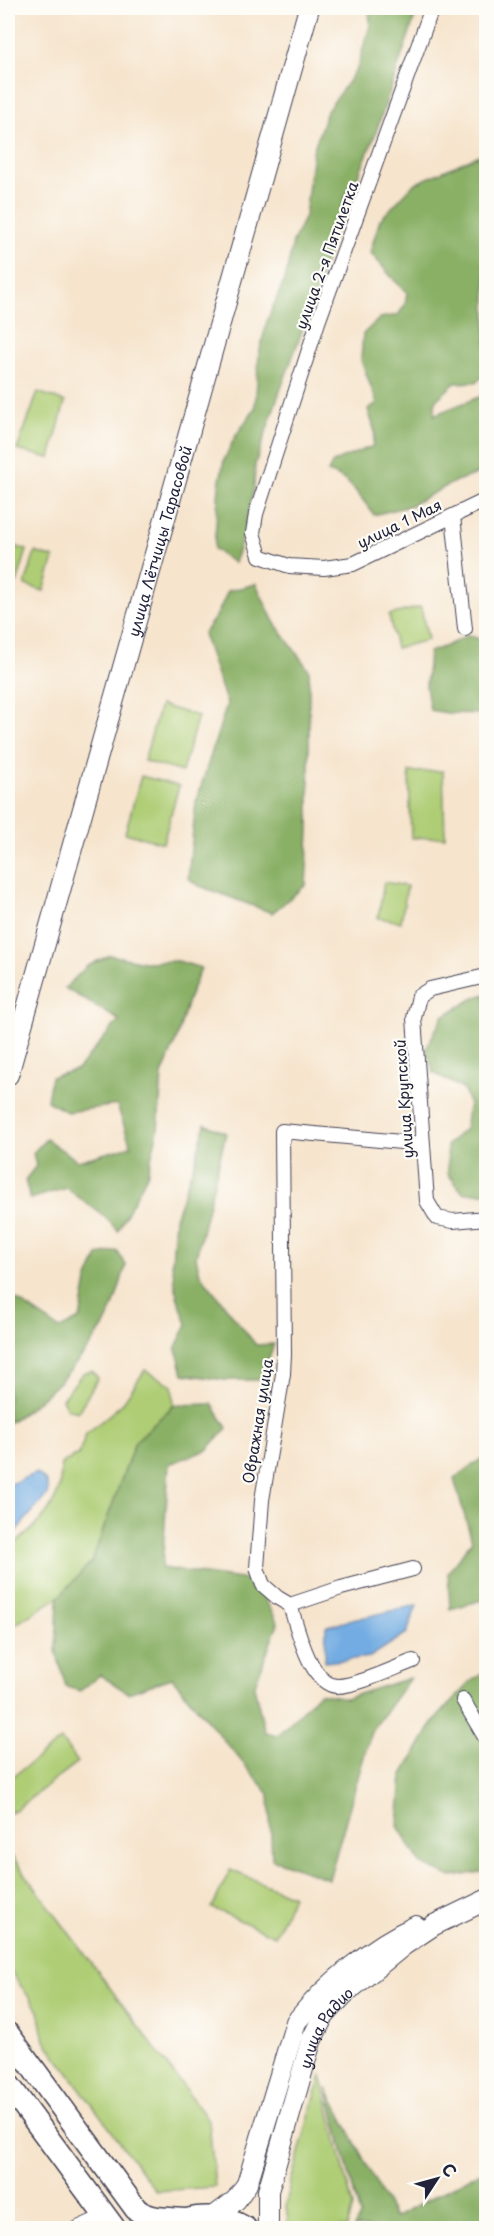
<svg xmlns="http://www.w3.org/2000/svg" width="494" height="2236" viewBox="0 0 494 2236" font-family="'Playpen Sans',sans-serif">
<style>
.green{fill:#aecd75;stroke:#687858;stroke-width:1.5}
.forest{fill:#8ab066;stroke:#566950;stroke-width:1.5}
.water{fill:#72ace2;stroke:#4a678e;stroke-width:1.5}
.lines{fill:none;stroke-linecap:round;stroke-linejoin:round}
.street-casing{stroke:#423f51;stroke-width:16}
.secondary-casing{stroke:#423f51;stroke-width:22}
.primary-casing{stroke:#423f51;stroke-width:25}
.street{stroke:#fff;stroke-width:14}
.secondary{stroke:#fff;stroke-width:20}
.primary{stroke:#fff;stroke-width:22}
.labels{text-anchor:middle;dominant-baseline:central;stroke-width:4.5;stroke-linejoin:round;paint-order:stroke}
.street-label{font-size:15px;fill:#22223b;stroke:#fdfcf7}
</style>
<rect width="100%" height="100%" fill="#fdfcf7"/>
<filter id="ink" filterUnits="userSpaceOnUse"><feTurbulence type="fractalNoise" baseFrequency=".0167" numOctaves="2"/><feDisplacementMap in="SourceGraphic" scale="12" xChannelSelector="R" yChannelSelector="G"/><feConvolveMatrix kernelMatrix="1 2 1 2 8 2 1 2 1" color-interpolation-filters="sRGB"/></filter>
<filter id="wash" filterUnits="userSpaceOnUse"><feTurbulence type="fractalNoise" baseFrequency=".008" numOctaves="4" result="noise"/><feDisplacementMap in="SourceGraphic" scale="24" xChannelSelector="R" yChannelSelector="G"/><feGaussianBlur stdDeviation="1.35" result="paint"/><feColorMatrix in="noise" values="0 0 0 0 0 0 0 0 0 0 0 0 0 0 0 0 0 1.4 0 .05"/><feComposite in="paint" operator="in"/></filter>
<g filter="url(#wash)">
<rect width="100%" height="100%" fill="#f6e4cc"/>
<path class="green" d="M38 392 65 402 50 458 17 450Z
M8 544 27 550 17 583 8 580Z
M35 552 54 558 44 591 25 585Z
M421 607 428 640 396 648 389 615Z
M160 705 198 716 182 772 144 761Z
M443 771 445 837 411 838 409 772Z
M141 776 179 786 163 843 125 833Z
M384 882 407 886 401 922 378 918Z
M145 1370 172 1385 174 1405 135 1442 92 1561 59 1597 8 1629V1547C27 1537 54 1510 59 1488 61 1480 61 1472 61 1464L79 1454 86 1434 122 1404Z
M92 1371 98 1378 78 1412 67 1409 62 1399 83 1373Z
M61 1740 78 1762 11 1813 8 1807V1780Z
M8 1851 209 2121 215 2187 156 2191 45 2041 39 2011 8 1968Z
M230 1870 293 1896 275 1936 212 1908Z
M321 2075 353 2207 347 2228H289L286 2206 289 2188Z"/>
<path class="forest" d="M369 8H418L374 138 359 174 346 195 313 301 276 402 255 465 254 488 244 534 234 563 214 549 219 486 224 460 235 437 255 408 259 354 267 321 286 276 293 242 305 216 313 151 327 111 357 69 370 25Z
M486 152V374L476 382 455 383 436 400 434 415 486 394V471L456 481 409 506 374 515C361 498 350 478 328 472L333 462 373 446 375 432 368 409 377 403 361 360 363 334 380 318 398 315 405 305 407 292 394 280 370 252 380 220 414 184Z
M256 584 274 622 309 670V831L306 885 272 913 197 885 188 878 196 802 227 704 203 634 217 615 228 591Z
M469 635 486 642V714L447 713 430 710 426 686 429 652 446 646Z
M110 955 144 962 178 961 201 968 188 1000 177 1038 162 1075 158 1130 147 1175 118 1231 105 1217 66 1188 30 1199 25 1180 36 1166 33 1153 46 1139 78 1161 131 1146 117 1105 67 1112 47 1101 51 1077 78 1069 119 1020 65 988 87 966Z
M486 994V1193H463L448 1174 447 1145 465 1129 469 1103 463 1089 434 1073 426 1048 443 1016 476 997Z
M205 1124 226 1133 196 1257 200 1274 256 1345 274 1344 261 1380H225L183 1374 176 1347 187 1324 177 1296 172 1264 175 1218 196 1158Z
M117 1251 126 1265C120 1285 114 1309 103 1327 78 1365 46 1399 8 1423V1294L60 1329 80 1319 87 1281 98 1255Z
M212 1404 227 1428 207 1450 169 1464 162 1568 255 1581 278 1623 254 1687 265 1732 278 1735 319 1693 346 1698 410 1678 371 1732 329 1879 272 1859 269 1794 172 1678 128 1693 100 1675 80 1691 66 1687 56 1651 58 1598 92 1561 135 1442 174 1405Z
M481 1459 486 1460V1599L450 1609 448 1572 472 1541 454 1479Z
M486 1671V1871L452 1877 421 1864 398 1826 402 1776 434 1721 470 1682Z
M327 2088 394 2218 486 2169V2228H354L360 2216Z"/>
<path class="water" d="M36 1473C45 1478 50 1485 47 1495L16 1531 8 1537V1485Z
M417 1605 407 1633 370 1657 325 1662 326 1626Z"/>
</g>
<g filter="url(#ink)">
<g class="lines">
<g class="street-casing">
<path id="street" d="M432 8 318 322 256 514 253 533 260 556 289 566 324 568 353 564 486 500
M453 516 465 629
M486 976 430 989 419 996 414 1018 427 1201 437 1218 453 1221 486 1218
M413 1569 341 1588 290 1605 278 1598 263 1585 257 1568 262 1500 283 1374 284 1354 282 1131 423 1144
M290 1605C297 1626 310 1685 337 1686 357 1686 394 1668 413 1661
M463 1700 486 1739
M78 2228 105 2216"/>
</g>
<g class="secondary-casing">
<g id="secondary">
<path id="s1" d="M8 1075 309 8"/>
<path d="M212 2218 236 2200 247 2184 296 2022C326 1984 372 1946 416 1926"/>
<path id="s2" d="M268 2228V2191L311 2041 323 2017 343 1995 404 1945 434 1925 486 1900"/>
</g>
</g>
<g class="primary-casing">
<path id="primary" d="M8 2034 136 2209C150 2221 168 2218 186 2220
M8 2084 114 2228
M173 2225C195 2214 224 2215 245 2228"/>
</g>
<use href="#street" class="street"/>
<use href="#secondary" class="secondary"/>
<use href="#primary" class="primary"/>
</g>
</g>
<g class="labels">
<g class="street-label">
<text transform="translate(326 255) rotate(-70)">улица 2-я Пятилетка</text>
<text transform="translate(399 523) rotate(-26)">улица 1 Мая</text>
<text stroke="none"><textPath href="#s1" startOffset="555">улица Лётчицы Тарасовой</textPath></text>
<text transform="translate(403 1099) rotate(-94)">улица Крупской</text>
<text transform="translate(257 1421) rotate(-81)">Овражная улица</text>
<text stroke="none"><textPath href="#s2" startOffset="212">улица Радио</textPath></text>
</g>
</g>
<rect width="494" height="2236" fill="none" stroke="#fdfcf7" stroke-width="30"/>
<g transform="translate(437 2179) rotate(54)" stroke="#fdfcf7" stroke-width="4.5" paint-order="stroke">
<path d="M0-4.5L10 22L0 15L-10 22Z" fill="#22223b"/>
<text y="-9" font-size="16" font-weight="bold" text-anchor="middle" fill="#22223b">С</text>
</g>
</svg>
